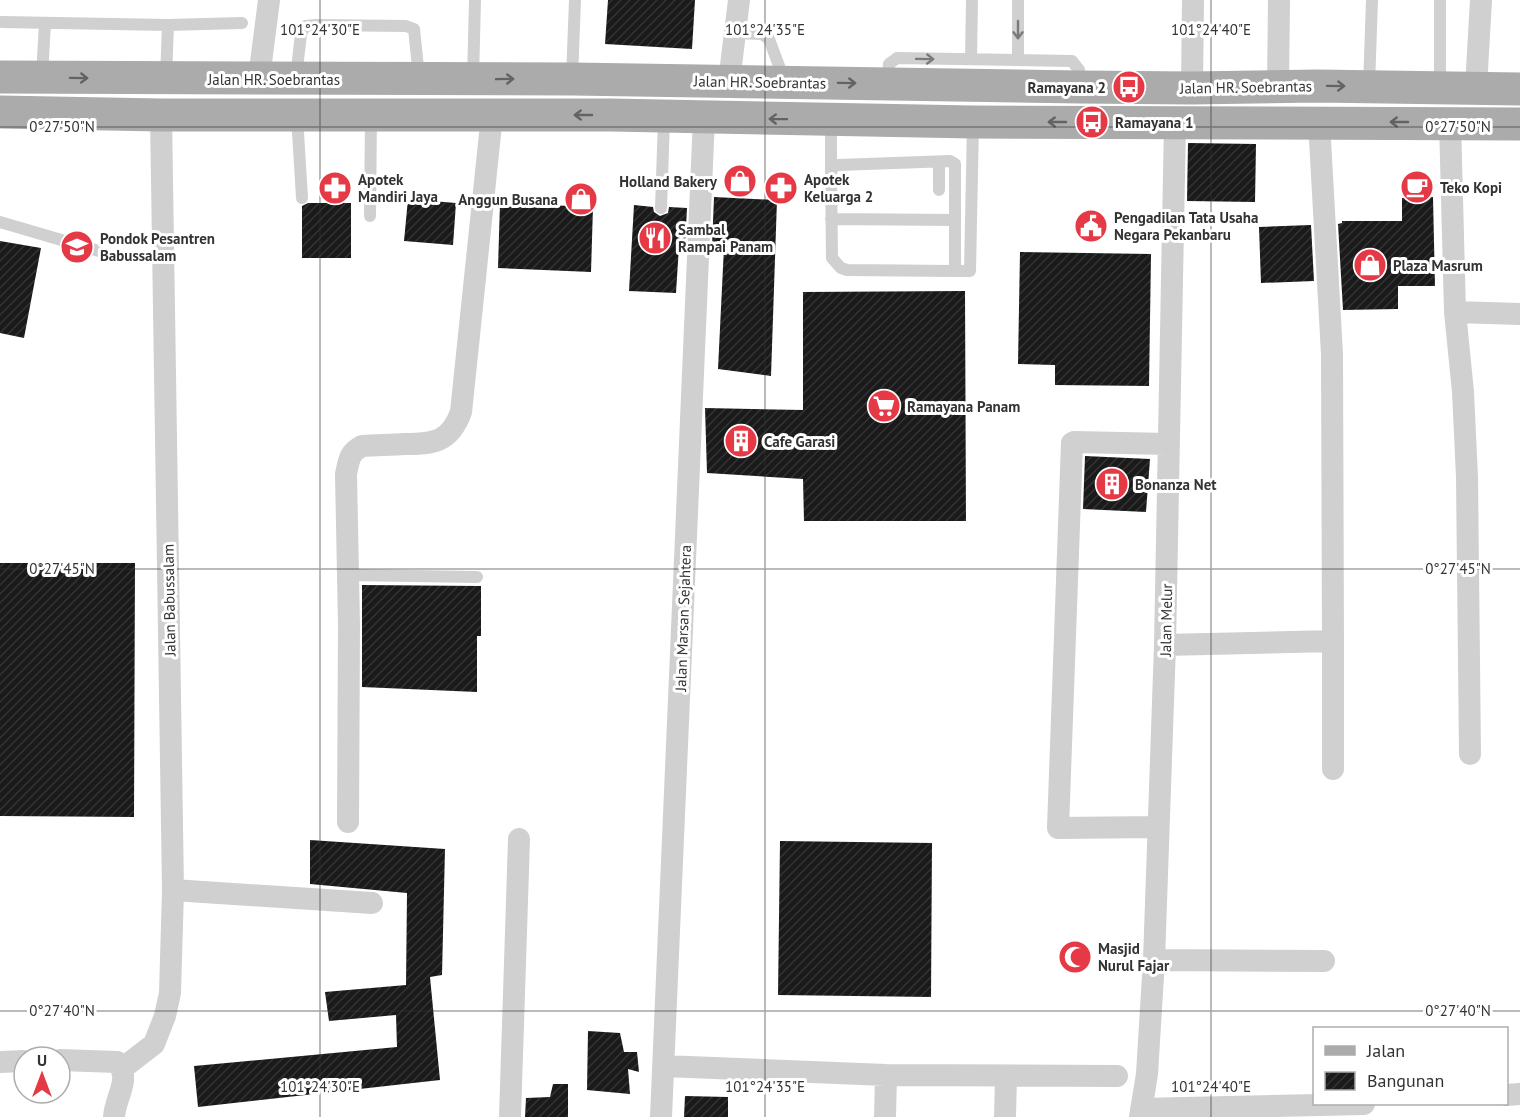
<svg xmlns="http://www.w3.org/2000/svg" width="1520" height="1117" viewBox="0 0 1520 1117" font-family="'PT Sans',sans-serif">
<style>
.building{fill:url(#building-hatch)}
.lines{fill:none;stroke-linecap:round;stroke-linejoin:round}
.lane{stroke:#d0d0d0;stroke-width:12}
.street{stroke:#d0d0d0;stroke-width:22}
.primary{stroke:#ababab;stroke-width:33}
.oneway{stroke:#7a7a7a}
.oneway2{stroke:#636363}
.ticks{fill:none;stroke:#333;stroke-width:1.5;stroke-opacity:0.45}
.labels{text-anchor:middle;dominant-baseline:central;stroke-width:6;stroke-linejoin:round;paint-order:stroke}
.street-label{font-size:15px;fill:#333;stroke:#fff}
.poi-label{font-size:15px;font-weight:bold;fill:#333;stroke:#fff;text-anchor:start}
.ticks-label{font-size:15px;text-anchor:middle;fill:#333;stroke:#fff;stroke-width:6;stroke-linejoin:round;paint-order:stroke}
</style>
<defs>
<pattern id="building-hatch" width="6" height="6" patternUnits="userSpaceOnUse" patternTransform="scale(1.5)"><rect width="6" height="6" fill="#1a1a1a"/><path d="M-1 1l2-2M0 6l6-6M5 7l2-2" fill="none" stroke="#333"/></pattern>
</defs>
<rect width="100%" height="100%" fill="#fff"/>
<path class="building" d="M608 0H695L692 49 605 44Z
M1188 143 1256 144 1255 202 1187 201Z
M714 197 777 200 771 376 718 369 724 247 712 246Z
M1433 197 1435 286H1398V309L1343 310 1338 224 1342 223V221H1402V198Z
M408 199 456 203 453 245 404 241Z
M308 203H351V258H302V206Z
M500 203 593 207 591 272 498 268Z
M634 205 653 207 654 212 660 216 668 213 669 207 687 208 685 246H679L676 293 629 291Z
M1311 225 1314 281 1261 283 1259 227Z
M0 241 41 248 24 338 0 333Z
M1020 252 1151 254 1149 386 1055 385V365L1018 364Z
M965 291 966 521H804L803 479 707 473 705 408 803 410V292Z
M1085 456 1150 459 1146 512 1083 509Z
M0 563H135L134 817 0 816Z
M362 585 481 586V636H477V692L362 687Z
M310 840 445 849 442 975 430 977 440 1080 198 1107 194 1066 397 1047 396 1015 329 1021 325 992 406 985 407 893 310 884Z
M780 841 932 843 931 997 778 995Z
M588 1031 620 1033 624 1052H637L639 1072 628 1069 630 1094 587 1090Z
M553 1084H568V1117H525L526 1098 550 1097Z
M685 1096 728 1097V1117H684Z"/>
<g class="lines">
<path class="lane" d="M1018 0V60
M1440 0V87
M2 22 168 25 166 78
M168 25 242 23
M735 33 762 34 769 39 785 82
M971 59 972 0
M42 76 45 23
M296 77 301 34 305 26 316 25 406 26 414 29 419 77
M572 78 575 0
M473 79 475 0
M887 83 889 64 897 58 1072 61 1079 70 1080 85
M1369 86 1372 0
M297 116 302 198
M831 122V172
M939 162V190
M661 208 664 119
M370 216 371 116
M831 219 955 220
M0 222 99 251
M955 271V164L950 161 838 165 834 166 831 172 832 258 841 268 847 270 955 271H970L973 124
M347 575 477 577"/>
<path class="street" d="M259 78 269 0
M729 82 739 0
M1278 86 1279 0
M1476 87 1481 0
M1192 88 1193 0
M1450 122 1455 312 1463 392 1467 477 1470 754
M1455 312 1520 314
M1333 641V769
M1165 645 1333 641 1332 354 1319 122
M348 822 349 625 346 474C349 460 349 453 362 446 376 445 391 445 405 444 434 444 450 442 461 412L492 115
M1158 827 1058 828 1072 443 1074 442 1168 444
M173 890 372 903
M1154 960 1324 961
M60 1060 117 1062C132 1079 115 1097 114 1117
M0 1062 24 1061
M664 1066 886 1075 1117 1076
M123 1068 154 1044 165 1016 170 993 173 890 161 115
M1506 1095 1520 1094
M1141 1109 1364 1104
M510 1117 519 839
M661 1117 704 118
M885 1117 886 1075
M1005 1117 1006 1076
M1140 1117 1147 1074 1154 960 1165 645 1175 123"/>
<path class="primary" d="M0 77 572 79 1080 87 1192 88 1317 86 1520 89
M0 112 161 115H611L973 122 1520 124"/>
</g>
<defs><path id="oneway-shaft" d="M-6 0H5M1.5-3L5.5 0L1.5 3" fill="none" stroke-width="1.6" stroke-linecap="round" stroke-linejoin="round" transform="scale(1.5)"/></defs>
<g class="oneway">
<use href="#oneway-shaft" transform="translate(1018 30) rotate(90)"/>
<use href="#oneway-shaft" transform="translate(925 59) rotate(1)"/>
</g>
<g class="oneway2">
<use href="#oneway-shaft" transform="translate(79 78) rotate(1)"/>
<use href="#oneway-shaft" transform="translate(505 79) rotate(-1)"/>
<use href="#oneway-shaft" transform="translate(847 83) rotate(1)"/>
<use href="#oneway-shaft" transform="translate(1336 86) rotate(1)"/>
<use href="#oneway-shaft" transform="translate(583 115) rotate(-180)"/>
<use href="#oneway-shaft" transform="translate(778 119) rotate(-179)"/>
<use href="#oneway-shaft" transform="translate(1057 122) rotate(-180)"/>
<use href="#oneway-shaft" transform="translate(1399 122) rotate(-180)"/>
</g>
<path class="ticks" d="M320 0V1117M765 0V1117M1211 0V1117M0 127H1520M0 569H1520M0 1011H1520"/>
<defs>
<g id="bus-disc" transform="scale(1.725)"><circle r="9.5" fill="#e63946" stroke="#fff"/><path d="M-5-6H5V4H4V6H2V4H-2V6H-4V4H-5ZM-3.5-4V0h7V-4ZM-3.5 1.2v1.5H-2V1.2ZM2 1.2v1.5H3.5V1.2Z" fill="#fff"/></g>
<g id="shop-disc" transform="scale(1.725)"><circle r="9.5" fill="#e63946" stroke="#fff"/><path d="M-5-2.5h2.3a2.7 3.5 0 0 1 5.4 0H5L5.5 6h-11ZM-1.5-2.5h3a1.5 2.3 0 0 0-3 0Z" fill="#fff"/></g>
<g id="cafe-disc" transform="scale(1.725)"><circle r="9.5" fill="#e63946" stroke="#fff"/><path d="M-5.5-4.5H6V0H3Q3 3.5 0 3.5H-2.5Q-5.5 3.5-5.5 0ZM3-3.2v2h1.7v-2ZM-6 4.5H4V6H-6Z" fill="#fff"/></g>
<g id="pharmacy-disc" transform="scale(1.725)"><circle r="9.5" fill="#e63946" stroke="#fff"/><path d="M-2-6h4v4h4v4h-4v4h-4v-4h-4v-4h4Z" fill="#fff"/></g>
<g id="civic-disc" transform="scale(1.725)"><circle r="9.5" fill="#e63946" stroke="#fff"/><path d="M-.6-6.5H3V-4.5H.6V-3L4-1V1h2V6H-6V1h2V-1L-.6-3ZM-1.2 2.5V6h2.4V2.5Z" fill="#fff"/></g>
<g id="restaurant-disc" transform="scale(1.725)"><circle r="9.5" fill="#e63946" stroke="#fff"/><path d="M-5-6h1v4h1v-4h1v4h1v-4h1v5L-1.5 .5V6h-2V.5L-5-1ZM5-6V6H3V1.5H1.5Q1.5-4 5-6Z" fill="#fff"/></g>
<g id="school-disc" transform="scale(1.725)"><circle r="9.5" fill="#e63946" stroke="#fff"/><path d="M0-5L7-2L0 1L-7-2ZM-4 1L0 2.5L4 1V4Q0 6-4 4Z" fill="#fff"/></g>
<g id="supermarket-disc" transform="scale(1.725)"><circle r="9.5" fill="#e63946" stroke="#fff"/><path d="M-6-5.5h2.5l.6 2H6L4.5 2H-2.5L-4.4-4H-6ZM-1.5 3.2a1.3 1.3 0 1 0 .1 0ZM3 3.2a1.3 1.3 0 1 0 .1 0Z" fill="#fff"/></g>
<g id="building-disc" transform="scale(1.725)"><circle r="9.5" fill="#e63946" stroke="#fff"/><path d="M-4-6H4V6H1V3H-1V6H-4ZM-2.5-4.3h1.7v1.8h-1.7ZM.8-4.3h1.7v1.8H.8ZM-2.5-1h1.7V.8h-1.7ZM.8-1h1.7V.8H.8Z" fill="#fff"/></g>
<g id="mosque-disc" transform="scale(1.725)"><circle r="9.5" fill="#e63946" stroke="#fff"/><path d="M3.5-4.9A6 6 0 1 0 3.5 4.9A5 5 0 1 1 3.5-4.9Z" fill="#fff"/></g>
</defs>
<g fill-rule="evenodd">
<use href="#bus-disc" x="1129" y="87"/>
<use href="#bus-disc" x="1092" y="122"/>
<use href="#shop-disc" x="740" y="181"/>
<use href="#cafe-disc" x="1417" y="187"/>
<use href="#pharmacy-disc" x="335" y="188"/>
<use href="#pharmacy-disc" x="781" y="188"/>
<use href="#shop-disc" x="581" y="199"/>
<use href="#civic-disc" x="1091" y="226"/>
<use href="#restaurant-disc" x="655" y="238"/>
<use href="#school-disc" x="77" y="247"/>
<use href="#shop-disc" x="1370" y="265"/>
<use href="#supermarket-disc" x="884" y="406"/>
<use href="#building-disc" x="741" y="441"/>
<use href="#building-disc" x="1112" y="484"/>
<use href="#mosque-disc" x="1075" y="957"/>
</g>
<g class="labels">
<g class="street-label">
<text x="274" y="79">Jalan HR. Soebrantas</text>
<text transform="translate(760 82) rotate(1)">Jalan HR. Soebrantas</text>
<text transform="translate(1246 87) rotate(-1)">Jalan HR. Soebrantas</text>
<text transform="translate(169 600) rotate(-91)">Jalan Babussalam</text>
<text transform="translate(683 618) rotate(-88)">Jalan Marsan Sejahtera</text>
<text transform="translate(1166 620) rotate(-89)">Jalan Melur</text>
</g>
<g class="poi-label">
<text x="1106" y="87" text-anchor="end">Ramayana 2</text>
<text x="1115" y="122">Ramayana 1</text>
<text x="358" y="179">Apotek<tspan x="358" dy="17">Mandiri Jaya</tspan></text>
<text x="804" y="179">Apotek<tspan x="804" dy="17">Keluarga 2</tspan></text>
<text x="717" y="181" text-anchor="end">Holland Bakery</text>
<text x="1440" y="187">Teko Kopi</text>
<text x="558" y="199" text-anchor="end">Anggun Busana</text>
<text x="1114" y="217">Pengadilan Tata Usaha<tspan x="1114" dy="17">Negara Pekanbaru</tspan></text>
<text x="678" y="229">Sambal<tspan x="678" dy="17">Rampai Panam</tspan></text>
<text x="100" y="238">Pondok Pesantren<tspan x="100" dy="17">Babussalam</tspan></text>
<text x="1393" y="265">Plaza Masrum</text>
<text x="907" y="406">Ramayana Panam</text>
<text x="764" y="441">Cafe Garasi</text>
<text x="1135" y="484">Bonanza Net</text>
<text x="1098" y="948">Masjid<tspan x="1098" dy="17">Nurul Fajar</tspan></text>
</g>
</g>
<g class="ticks-label">
<text x="320" y="35">101°24'30"E</text>
<text x="765" y="35">101°24'35"E</text>
<text x="1211" y="35">101°24'40"E</text>
<text x="62" y="132">0°27'50"N</text>
<text x="1458" y="132">0°27'50"N</text>
<text x="62" y="574">0°27'45"N</text>
<text x="1458" y="574">0°27'45"N</text>
<text x="62" y="1016">0°27'40"N</text>
<text x="1458" y="1016">0°27'40"N</text>
<text x="320" y="1092">101°24'30"E</text>
<text x="765" y="1092">101°24'35"E</text>
<text x="1211" y="1092">101°24'40"E</text>
</g>
<rect x="1313" y="1027" width="195" height="78" fill="#ffffff" stroke="#adadad" stroke-width="1.5"/>
<rect x="1325" y="1046" width="30" height="9" fill="#ababab" stroke="#adadad" stroke-width="1.5"/>
<text x="1367" y="1057" font-size="18" fill="#333333">Jalan</text>
<rect x="1325" y="1072" width="30" height="18" fill="url(#building-hatch)" stroke="#adadad" stroke-width="1.5"/>
<text x="1367" y="1087" font-size="18" fill="#333333">Bangunan</text>
<g transform="translate(42 1075)"><circle r="28" fill="#ffffff" stroke="#adadad" stroke-width="1.5"/>
<path d="M0-4.5L10 22L0 15L-10 22Z" fill="#e63946"/>
<text y="-9" font-size="16" font-weight="bold" text-anchor="middle" fill="#333333">U</text>
</g>
</svg>
